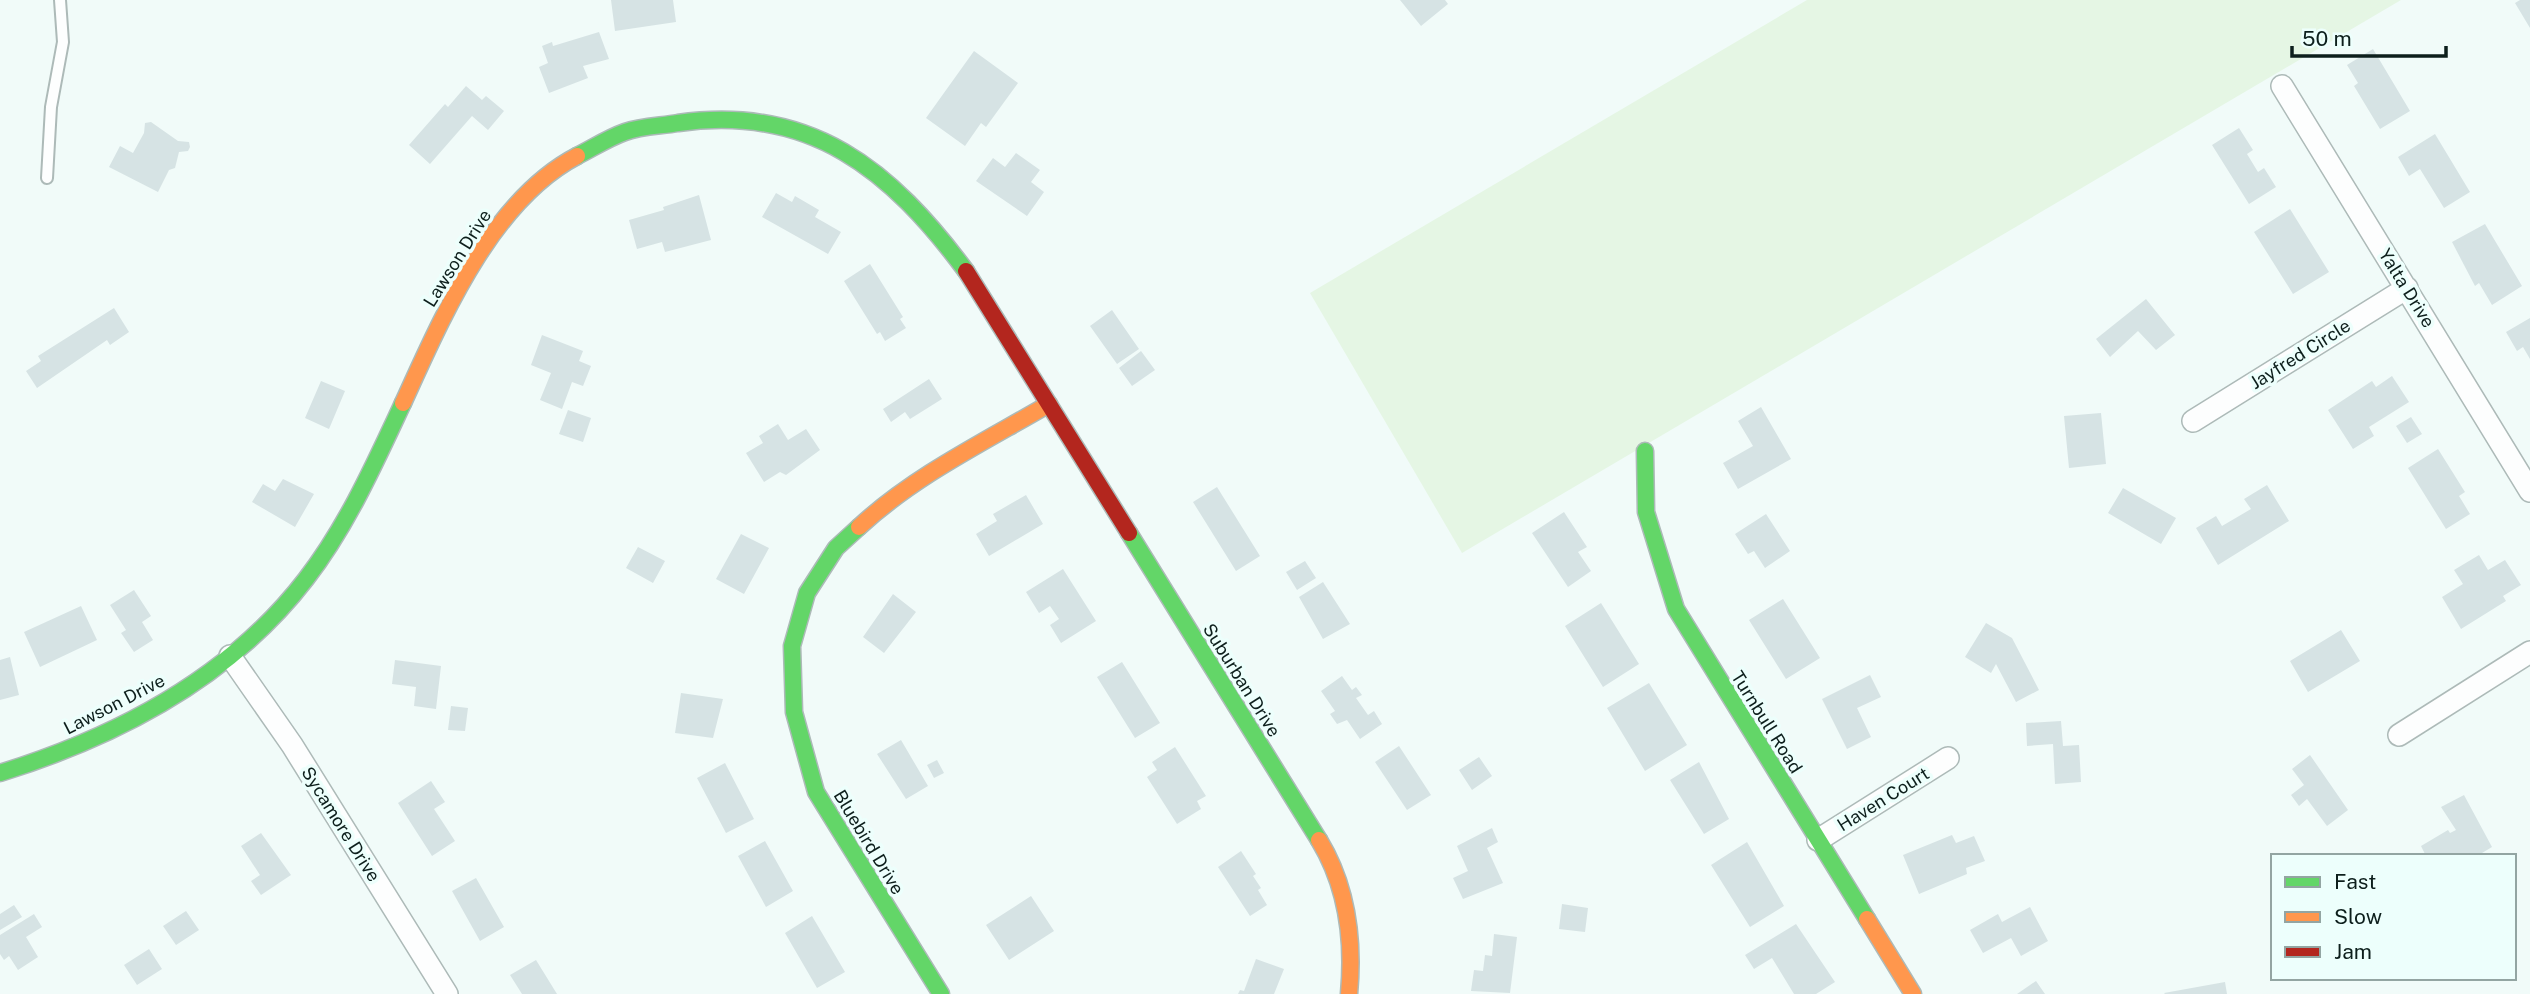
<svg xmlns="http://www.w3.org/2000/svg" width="2530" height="994" viewBox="0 0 2530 994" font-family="'Public Sans',sans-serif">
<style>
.green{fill:#e5f6e4}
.building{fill:#d6e3e4}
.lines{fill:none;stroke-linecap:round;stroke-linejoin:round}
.lane-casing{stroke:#adbab8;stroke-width:14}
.street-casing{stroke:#adbab8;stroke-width:24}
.fast-casing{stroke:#adbab8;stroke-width:19}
.slow-casing{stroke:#adbab8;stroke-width:19}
.jam-casing{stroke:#adbab8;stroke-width:19}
.lane{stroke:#fdfefe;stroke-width:10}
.street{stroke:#fdfefe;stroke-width:21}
.fast{stroke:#63d668;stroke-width:16}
.slow{stroke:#ff974d;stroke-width:16}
.jam{stroke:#b3261e;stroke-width:16}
.labels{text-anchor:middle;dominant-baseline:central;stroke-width:7;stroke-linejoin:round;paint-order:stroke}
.street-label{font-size:18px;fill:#0d1f1c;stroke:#edfffc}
</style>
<rect width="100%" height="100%" fill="#f1fbf9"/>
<path class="green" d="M1807 0H2401L1462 553 1310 293Z"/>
<path class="building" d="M611 0H673L676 22 615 31Z
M1400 0H1445L1448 4 1421 26Z
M2520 0H2530V28L2515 3Z
M599 32 609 59 583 66 588 78 549 93 539 67 548 63 542 46 552 42 553 46Z
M2373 49 2410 111 2380 129 2354 86 2358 83 2347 65Z
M974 51 1018 83 986 127 981 123 965 146 926 118Z
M466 86 482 100 486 96 504 111 488 130 472 116 430 164 409 145 445 104 448 107Z
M151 122 178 141 189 142 190 147 188 151 179 152 175 168 169 170 158 192 109 167 120 146 133 153 144 133 145 123Z
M2239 128 2253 150 2247 154 2258 172 2264 168 2276 187 2249 204 2212 145Z
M2435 134 2470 192 2444 208 2420 169 2409 176 2398 157Z
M1016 153 1040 170 1031 182 1044 192 1027 216 976 181 993 158 1005 167Z
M776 193 792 202 795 196 819 210 815 217 841 232 828 254 762 217Z
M699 195 711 240 665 252 662 242 637 249 629 220 664 210 663 207Z
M2290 209 2329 272 2293 294 2254 232Z
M2485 224 2522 286 2492 305 2479 283 2475 286 2452 242Z
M870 264 903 317 900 319 906 328 885 341 880 332 877 334 844 281Z
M2146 299 2175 335 2156 350 2138 331 2110 357 2096 339Z
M114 308 129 332 110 345 107 340 37 388 26 371 41 361 38 356Z
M1112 310 1139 349 1117 364 1090 326Z
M2530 318V359L2523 347 2517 351 2506 332Z
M542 335 583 351 579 361 591 366 583 386 572 382 562 409 540 400 551 373 531 365Z
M1141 351 1155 370 1132 386 1119 368Z
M2392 376 2409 402 2369 427 2374 436 2353 449 2328 410 2372 381 2376 387Z
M929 379 942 399 910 419 905 412 891 422 883 409Z
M321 381 345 391 329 429 305 418Z
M1761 407 1791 459 1738 489 1723 463 1753 446 1738 421Z
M568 410 591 418 583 442 559 434Z
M2101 413 2106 464 2069 468 2064 416Z
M2411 417 2422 434 2407 443 2396 426Z
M778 424 788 440 806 429 820 450 786 475 780 472 764 482 746 453 763 443 759 436Z
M2438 449 2465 492 2459 496 2470 514 2446 529 2408 468Z
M283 479 314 494 295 527 252 502 263 484 275 491Z
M2267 485 2289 521 2218 565 2196 528 2216 516 2222 526 2251 509 2244 499Z
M1217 487 1260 556 1236 571 1193 502Z
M2123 488 2176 518 2161 544 2108 513Z
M1026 495 1043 524 989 556 976 534 997 521 993 514Z
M1564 512 1587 547 1578 552 1591 571 1568 587 1532 533Z
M1766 514 1790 551 1765 568 1754 551 1748 554 1735 534Z
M741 534 769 548 744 594 716 579Z
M638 547 665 561 653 583 626 568Z
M2479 555 2488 570 2505 560 2521 585 2503 596 2506 601 2461 629 2442 597 2463 584 2454 570Z
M1305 561 1316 578 1297 590 1286 572Z
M1063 569 1096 621 1061 643 1050 625 1059 619 1050 606 1039 613 1026 592Z
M1323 582 1350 624 1323 639 1299 597Z
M134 590 151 616 142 622 153 640 134 652 121 633 126 630 110 605Z
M893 594 916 612 884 653 863 637Z
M1783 599 1820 658 1786 679 1749 620Z
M1601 603 1639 664 1603 687 1565 626Z
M81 606 97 640 40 667 24 632Z
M1986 623 2012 638 2039 690 2016 702 1996 664 1991 673 1965 657Z
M2341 630 2360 661 2308 692 2290 661Z
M10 657 19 695 0 700V660Z
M395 660 441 666 436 709 414 706 416 687 392 684Z
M1122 662 1160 723 1135 738 1097 677Z
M1870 675 1881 697 1857 708 1871 737 1847 749 1822 699Z
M1342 676 1352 690 1356 687 1362 695 1356 698 1368 715 1374 711 1382 724 1360 739 1347 720 1337 724 1330 714 1335 711 1321 691Z
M1649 683 1687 745 1645 771 1607 708Z
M681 693 723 699 713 738 675 733Z
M451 706 468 708 465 731 448 730Z
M2061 721 2063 746 2079 745 2081 782 2055 784 2053 744 2027 746 2026 723Z
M901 740 928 786 906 799 877 754Z
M1399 746 1431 795 1407 810 1375 762Z
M1175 747 1206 796 1197 801 1201 809 1177 824 1147 777 1157 770 1152 762Z
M2310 755 2348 810 2327 826 2307 799 2299 806 2291 795 2304 785 2292 769Z
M1479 757 1492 776 1472 790 1459 770Z
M937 760 944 773 934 778 927 765Z
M1699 762 1729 819 1704 834 1670 780Z
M725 763 754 819 726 833 697 778Z
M431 781 445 802 434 809 455 841 432 856 398 803Z
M2464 795 2492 847 2477 856H2426L2421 846 2448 830 2450 833 2456 830 2441 807Z
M1492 828 1498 842 1487 848 1503 883 1463 899 1453 878 1468 871 1457 846Z
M261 833 291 875 261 895 251 881 260 875 241 846Z
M1952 835 1956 843 1974 836 1985 861 1966 868 1967 874 1919 894 1903 855Z
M765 841 793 891 766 907 738 856Z
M1747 842 1784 906 1750 927 1711 865Z
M1241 851 1256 874 1253 876 1261 888 1258 890 1267 905 1250 916 1218 867Z
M476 878 504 927 480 941 452 891Z
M1031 896 1054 931 1009 960 986 925Z
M1562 904 1588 908 1585 932 1559 929Z
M14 905 22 917 0 930V914Z
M2030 907 2048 941 2021 956 2011 938 1983 953 1970 930 1998 914 2002 922Z
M186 911 199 930 176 945 163 926Z
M34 914 42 927 26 937 38 957 18 970 9 956 4 960 0 954V935Z
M812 916 845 972 817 988 785 933Z
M1796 924 1835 982 1816 994H1794L1772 958 1754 969 1745 955Z
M1494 934 1517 937 1510 993 1471 991 1474 970 1483 971 1485 955 1492 956Z
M149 949 162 969 137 985 124 965Z
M1256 959 1284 969 1274 994H1238L1240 990 1244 991Z
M536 960 557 994H522L510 975Z
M2036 981 2045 994H2017Z
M2225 982 2227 994H2165L2164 993Z"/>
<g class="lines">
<g class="lane-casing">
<path id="lane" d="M47 178 51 107 63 42 60 0"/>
</g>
<g class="street-casing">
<path id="street" d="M2282 86 2530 491
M2193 421 2407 288
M230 656 292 745 447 994
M2399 735 2530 652
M1818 840 1948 758"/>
</g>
<g class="fast-casing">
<path id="fast" d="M577 156C593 148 608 138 625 132 641 126 661 126 678 123 811 104 891 170 966 271
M1645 451 1646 512 1676 609 1867 919
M859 527 836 548 807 593 792 646 794 712 816 792 941 994
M1129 533 1319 840
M0 773C116 737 230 678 306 579 347 526 375 463 403 403"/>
</g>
<g class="slow-casing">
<path id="slow" d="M403 403C442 318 491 201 577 156
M859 527C914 476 984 442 1049 404
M1319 840C1347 886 1354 940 1349 994
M1867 919 1913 994"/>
</g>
<g class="jam-casing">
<path id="jam" d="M966 271 1129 533"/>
</g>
<use href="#lane" class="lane"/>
<use href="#street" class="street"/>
<use href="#fast" class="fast"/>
<use href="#slow" class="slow"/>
<use href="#jam" class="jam"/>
</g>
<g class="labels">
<g class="street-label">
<text transform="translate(457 258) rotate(-58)">Lawson Drive</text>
<text transform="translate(2407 288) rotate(58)">Yalta Drive</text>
<text transform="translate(2300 354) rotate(-32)">Jayfred Circle</text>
<text transform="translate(1242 680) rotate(58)">Suburban Drive</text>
<text transform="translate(114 704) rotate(-27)">Lawson Drive</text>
<text transform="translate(1767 722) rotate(58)">Turnbull Road</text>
<text transform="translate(1883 799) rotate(-32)">Haven Court</text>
<text transform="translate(341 824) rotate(58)">Sycamore Drive</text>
<text transform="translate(869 842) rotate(59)">Bluebird Drive</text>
</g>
</g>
<rect x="2271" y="854" width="245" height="126" fill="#edfffc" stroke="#93a5a2" stroke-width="2"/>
<rect x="2285" y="877" width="35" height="10" fill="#63d668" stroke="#93a5a2" stroke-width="2"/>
<text x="2334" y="889" font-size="21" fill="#0d1f1c">Fast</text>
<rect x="2285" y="912" width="35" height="10" fill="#ff974d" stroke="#93a5a2" stroke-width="2"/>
<text x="2334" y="924" font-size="21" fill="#0d1f1c">Slow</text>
<rect x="2285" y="947" width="35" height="10" fill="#b3261e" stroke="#93a5a2" stroke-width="2"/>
<text x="2334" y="959" font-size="21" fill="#0d1f1c">Jam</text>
<path d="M2292 46v10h154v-10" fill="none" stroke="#0d1f1c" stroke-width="3.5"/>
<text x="2302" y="46" font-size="21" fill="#0d1f1c" stroke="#edfffc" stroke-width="5" paint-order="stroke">50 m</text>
</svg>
